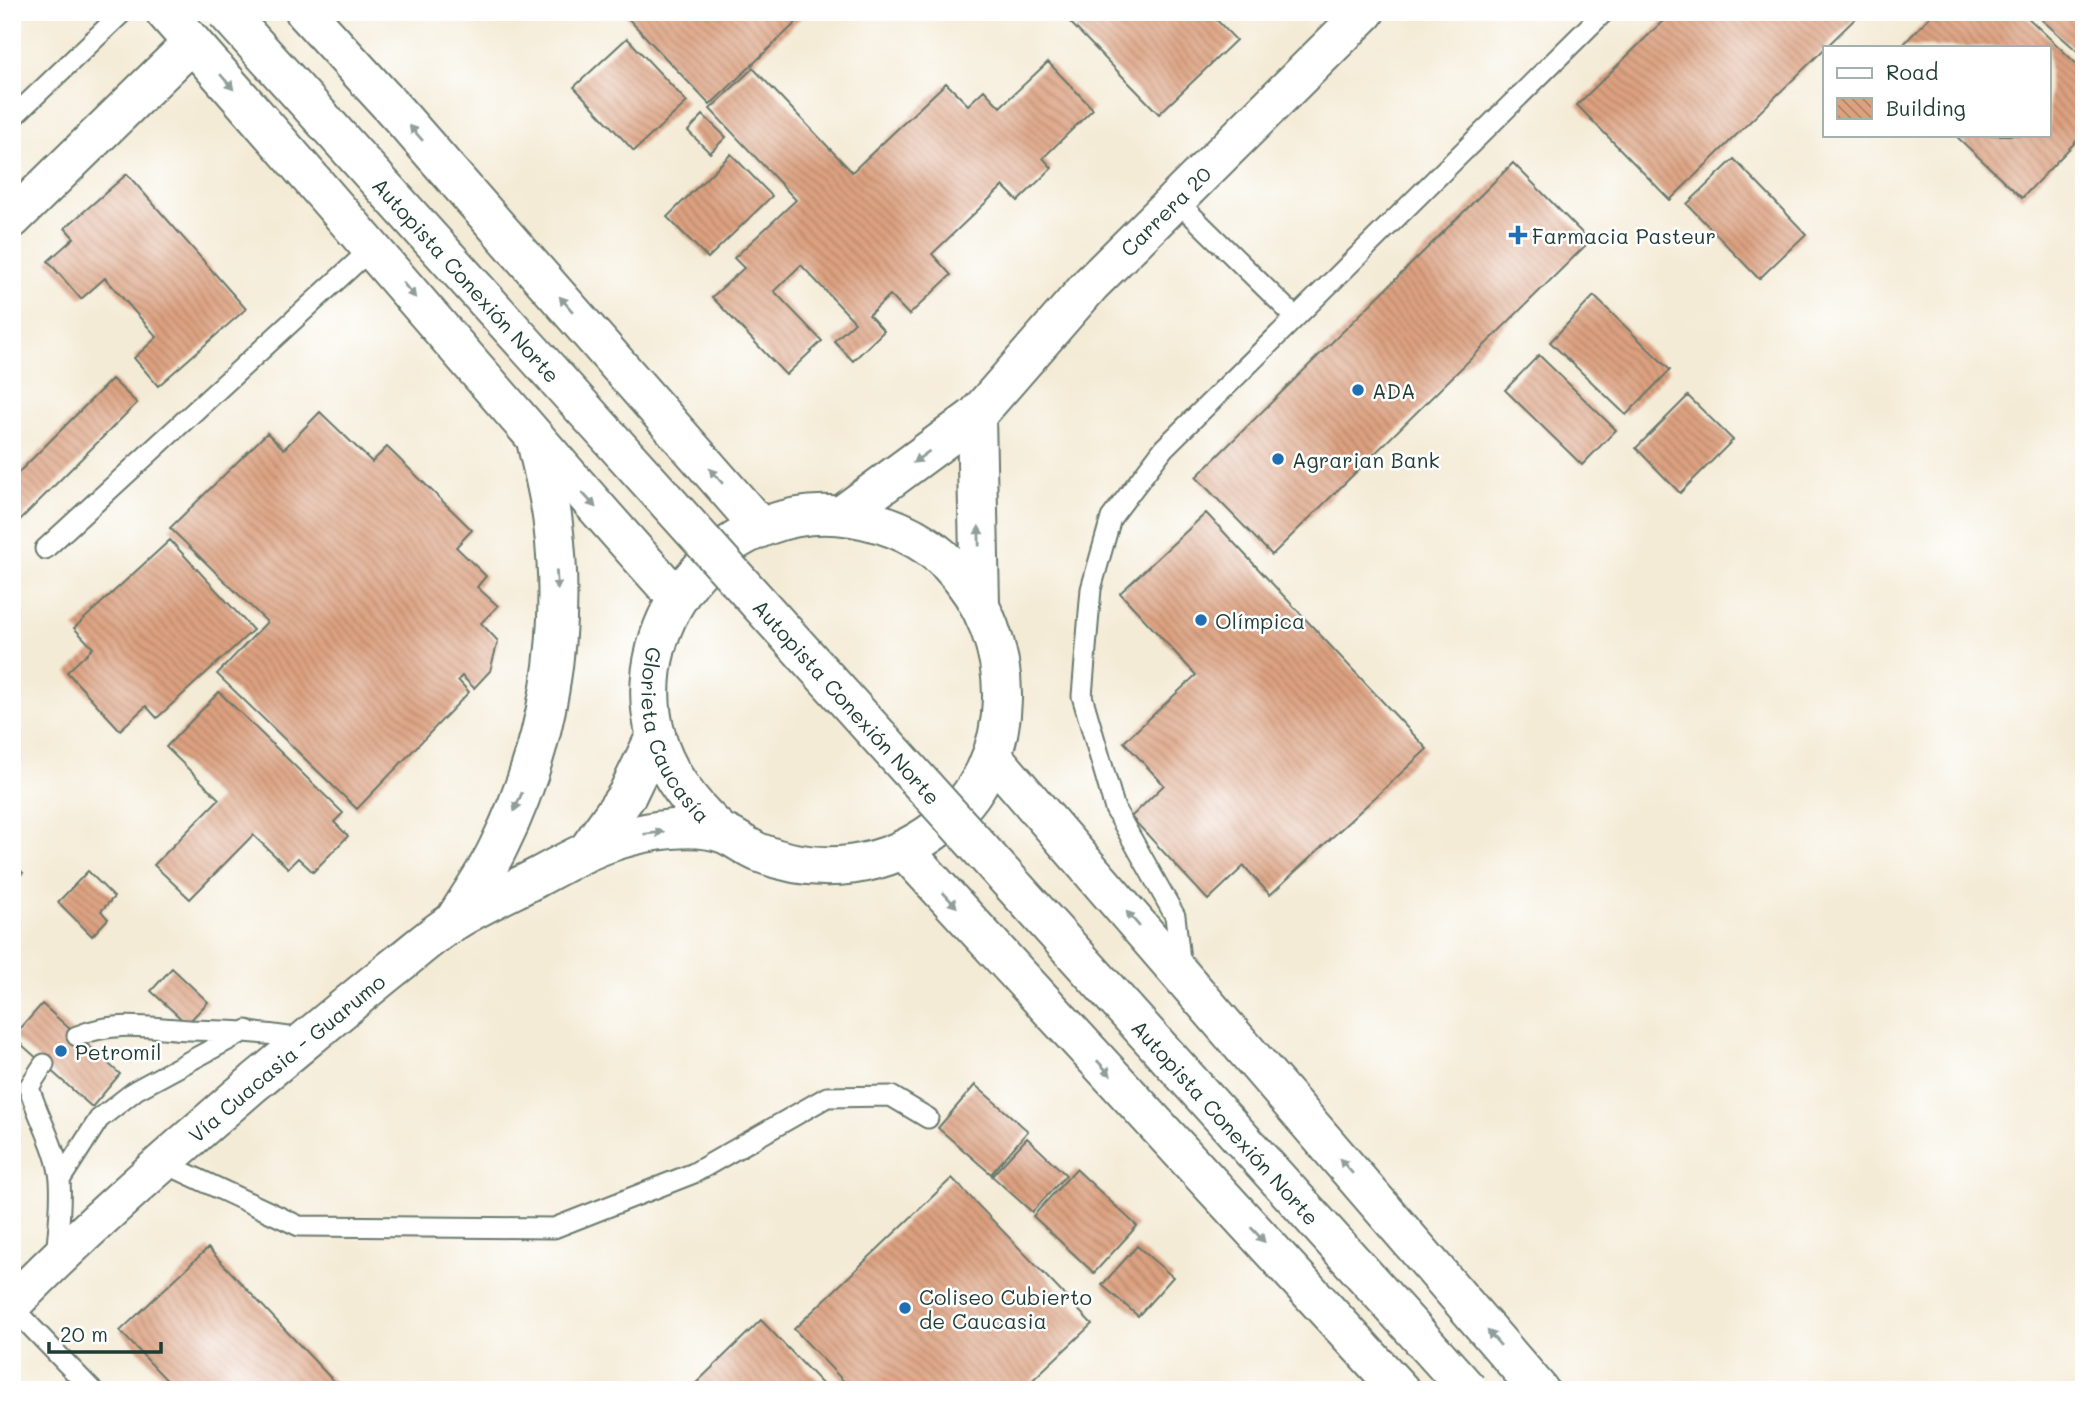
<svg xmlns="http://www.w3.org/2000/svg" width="2096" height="1402" viewBox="0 0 2096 1402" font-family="Mali,sans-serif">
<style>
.building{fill:url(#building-back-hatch)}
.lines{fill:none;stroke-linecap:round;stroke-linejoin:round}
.service-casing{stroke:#6a7a6d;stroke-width:23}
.minor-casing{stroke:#6a7a6d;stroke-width:42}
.primary-casing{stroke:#6a7a6d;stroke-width:42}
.trunk-casing{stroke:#6a7a6d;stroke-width:42}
.service{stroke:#fff;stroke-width:19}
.minor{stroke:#fff;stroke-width:38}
.primary{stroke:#fff;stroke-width:38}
.trunk{stroke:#fff;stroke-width:38}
.trunk-bridge-casing{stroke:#6a7a6d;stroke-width:42;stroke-linecap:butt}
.trunk-bridge{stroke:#fff;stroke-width:38}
.oneway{fill:#8f9e9a}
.poi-dot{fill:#1f6fb2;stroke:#fff;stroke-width:2.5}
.labels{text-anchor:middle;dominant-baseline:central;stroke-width:5;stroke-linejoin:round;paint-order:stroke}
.street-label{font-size:21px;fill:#1f3d34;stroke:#fff}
.poi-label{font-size:21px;fill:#1f3d34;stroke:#fff;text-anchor:start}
</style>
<defs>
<pattern id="building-back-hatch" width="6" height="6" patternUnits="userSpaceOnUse" patternTransform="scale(1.75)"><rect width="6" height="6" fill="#dda180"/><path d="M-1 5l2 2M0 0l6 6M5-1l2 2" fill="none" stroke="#b3846a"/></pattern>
</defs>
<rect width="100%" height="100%" fill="#fff"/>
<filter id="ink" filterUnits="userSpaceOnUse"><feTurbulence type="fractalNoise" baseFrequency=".0143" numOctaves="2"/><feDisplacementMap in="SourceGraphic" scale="14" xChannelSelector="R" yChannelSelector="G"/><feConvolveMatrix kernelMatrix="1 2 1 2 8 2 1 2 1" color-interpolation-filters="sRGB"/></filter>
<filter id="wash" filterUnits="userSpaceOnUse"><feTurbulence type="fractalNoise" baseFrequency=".00686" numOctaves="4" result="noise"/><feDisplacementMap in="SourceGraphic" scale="28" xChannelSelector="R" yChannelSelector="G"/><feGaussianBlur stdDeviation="1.57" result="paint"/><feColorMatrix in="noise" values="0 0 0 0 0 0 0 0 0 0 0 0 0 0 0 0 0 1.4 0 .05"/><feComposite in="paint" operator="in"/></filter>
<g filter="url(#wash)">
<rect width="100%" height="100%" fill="#f4ebd6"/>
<g id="blocks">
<path class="building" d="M622 12H807L710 105Z
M1068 12H1209L1236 40 1159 114 1064 16Z
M1672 12H1862L1670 200 1577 105Z
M1934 12H2022L2084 71V133L2022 198 1955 135H2049V47H1901Z
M2049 12H2084V57L2042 20Z
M627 38 687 102 634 151 574 87Z
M1048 62 1093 109 1043 158 1052 168 1018 201 1003 186 932 254 951 275 909 315 890 295 869 315 884 331 853 361 834 341 855 322 801 265 774 291 822 341 786 375 712 297 744 268 734 258 796 200 710 109 753 68 852 172 946 83 968 105 984 90 1000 107Z
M703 115 726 137 710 153 688 131Z
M731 154 772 196 708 258 667 217Z
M1734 159 1806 234 1759 279 1687 204Z
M1513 163 1590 241 1272 555 1196 477Z
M127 174 246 309 158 386 134 358 157 337 105 278 81 299 48 261 74 238 65 228Z
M1594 296 1670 370 1626 415 1550 342Z
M1539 355 1616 430 1582 465 1505 390Z
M112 379 137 403 19 521 12 515V479Z
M1688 396 1733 440 1680 493 1636 448Z
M320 412 372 462 387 447 472 530 456 547 486 576 477 587 498 606 481 623 498 641 490 671 474 688 462 676 458 680 469 692 357 809 217 674 267 622 170 528 267 433 284 449Z
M1206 513 1427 749 1270 895 1244 866 1208 900 1131 817 1164 785 1124 742 1196 675 1120 593Z
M170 540 253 630 157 718 146 706 120 730 67 672 93 648 74 628Z
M219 692 343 813 334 822 348 836 313 872 298 858 288 868 253 835 190 899 154 865 219 799 166 747Z
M12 862 23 873 12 882Z
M88 871 114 897 101 911 108 919 92 936 58 902Z
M172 968 208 1002 187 1024 151 991Z
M42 1004 120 1074 92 1107 13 1037Z
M975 1085 1028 1131 991 1174 938 1128Z
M1027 1138 1066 1175 1032 1212 992 1176Z
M1076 1169 1137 1226 1094 1273 1033 1216Z
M952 1178 1092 1324 1022 1390H852L794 1329Z
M1137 1246 1173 1277 1138 1316 1102 1285Z
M208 1248 342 1390H176L120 1331Z
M761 1320 828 1390H689Z"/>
</g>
</g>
<g filter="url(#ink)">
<use href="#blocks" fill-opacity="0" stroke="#6a7a6d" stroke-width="2"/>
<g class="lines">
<g class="service-casing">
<path id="service" d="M12 118 123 12
M1174 198 1295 317
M45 549 373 247
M1181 968 1175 916 1115 809 1082 696 1091 589 1111 518 1164 448 1604 12
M77 1036C115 1020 150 1028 190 1030 232 1031 262 1032 304 1039
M44 1064 29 1087C38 1118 57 1148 60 1180 62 1205 58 1232 56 1257
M162 1162 299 1226 554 1228 694 1173 827 1097 891 1096 928 1118
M60 1180 99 1119 136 1090 247 1030
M12 1307 92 1390"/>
</g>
<g class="minor-casing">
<path id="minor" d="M12 219 192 43"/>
</g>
<g class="primary-casing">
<g id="primary">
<path d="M976 416 980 604"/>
<path id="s1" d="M842 515 976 416 1091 284 1365 12"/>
<path d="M588 850 627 795 656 735"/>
<path d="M454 921C469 897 486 873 498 848 548 748 567 635 553 524 550 496 542 468 536 440"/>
<path id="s2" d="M12 1304C89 1225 172 1154 255 1082 301 1044 347 1005 393 968 414 952 434 933 456 920 482 904 509 892 536 878 562 864 588 849 617 840 647 831 694 822 725 834 737 839 747 848 760 853 821 877 886 868 938 828 1023 764 1020 637 949 564 923 538 888 523 852 517 730 497 624 616 656 736 666 775 692 806 722 833"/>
</g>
</g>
<g class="trunk-casing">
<path id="trunk" d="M165 12C337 206 503 404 676 597
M305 12 401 117 760 527
M992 756 1539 1390
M904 850 1400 1390"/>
</g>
<use href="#service" class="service"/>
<use href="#minor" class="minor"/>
<use href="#primary" class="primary"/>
<use href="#trunk" class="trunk"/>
<g class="trunk-bridge-casing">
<g id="trunk-bridge">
<path id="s3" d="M226 12 1468 1390"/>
</g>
</g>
<use href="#trunk-bridge" class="trunk-bridge"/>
</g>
<defs><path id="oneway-solid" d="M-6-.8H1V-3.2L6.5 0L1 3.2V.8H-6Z" transform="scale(1.75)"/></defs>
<g class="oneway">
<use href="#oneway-solid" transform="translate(227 82) rotate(49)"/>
<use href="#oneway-solid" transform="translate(416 133) rotate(-131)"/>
<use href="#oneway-solid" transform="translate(409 290) rotate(50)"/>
<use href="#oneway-solid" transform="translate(566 304) rotate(-131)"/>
<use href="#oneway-solid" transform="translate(921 457) rotate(144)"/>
<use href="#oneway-solid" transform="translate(716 476) rotate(-131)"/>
<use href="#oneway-solid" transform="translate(589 500) rotate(48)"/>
<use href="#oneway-solid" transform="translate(979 536) rotate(-91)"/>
<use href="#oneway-solid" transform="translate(557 580) rotate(86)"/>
<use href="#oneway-solid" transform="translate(518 802) rotate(113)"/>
<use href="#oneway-solid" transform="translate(654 833) rotate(-7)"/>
<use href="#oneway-solid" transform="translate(950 900) rotate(47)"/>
<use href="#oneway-solid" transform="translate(1133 919) rotate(-131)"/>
<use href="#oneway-solid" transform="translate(1104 1068) rotate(47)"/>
<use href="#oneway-solid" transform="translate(1346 1166) rotate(-131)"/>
<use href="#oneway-solid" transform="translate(1258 1235) rotate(47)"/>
<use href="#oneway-solid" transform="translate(1494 1338) rotate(-131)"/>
</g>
</g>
<g class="poi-dot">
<path d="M1514.5 224.5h7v7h7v7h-7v7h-7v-7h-7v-7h7z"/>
<circle cx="1358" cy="390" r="7"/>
<circle cx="1278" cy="459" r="7"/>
<circle cx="1201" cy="620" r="7"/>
<circle cx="61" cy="1051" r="7"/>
<circle cx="905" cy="1308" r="7"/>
</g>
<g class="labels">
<g class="street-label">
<text stroke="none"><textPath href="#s1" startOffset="446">Carrera 20</textPath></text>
<text stroke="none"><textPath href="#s3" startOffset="360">Autopista Conexión Norte</textPath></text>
<text stroke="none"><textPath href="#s3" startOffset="928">Autopista Conexión Norte</textPath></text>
<text stroke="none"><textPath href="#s2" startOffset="1864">Glorieta Caucasía</textPath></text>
<text stroke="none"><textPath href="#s2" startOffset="369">Vía Cuacasia - Guarumo</textPath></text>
<text stroke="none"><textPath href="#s3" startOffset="1494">Autopista Conexión Norte</textPath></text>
</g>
<g class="poi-label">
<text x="1532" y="235">Farmacia Pasteur</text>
<text x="1372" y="390">ADA</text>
<text x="1292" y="459">Agrarian Bank</text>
<text x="1215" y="620">Olímpica</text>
<text x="75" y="1051">Petromil</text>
<text x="919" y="1296">Coliseo Cubierto<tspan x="919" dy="24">de Caucasia</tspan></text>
</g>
</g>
<rect width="2096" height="1402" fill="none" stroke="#fff" stroke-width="42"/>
<rect x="1823" y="46" width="228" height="91" fill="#ffffff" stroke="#a5b1ae" stroke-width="2"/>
<rect x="1837" y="68" width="35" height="10" fill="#ffffff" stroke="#a5b1ae" stroke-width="2"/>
<text x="1886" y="80" font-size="21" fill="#1f3d34">Road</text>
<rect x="1837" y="98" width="35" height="21" fill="url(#building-back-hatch)" stroke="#a5b1ae" stroke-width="2"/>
<text x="1886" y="116" font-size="21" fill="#1f3d34">Building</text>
<path d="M49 1342v10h112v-10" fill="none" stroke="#1f3d34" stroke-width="3.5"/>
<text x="60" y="1342" font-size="21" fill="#1f3d34" stroke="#ffffff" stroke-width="5" paint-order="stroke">20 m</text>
</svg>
